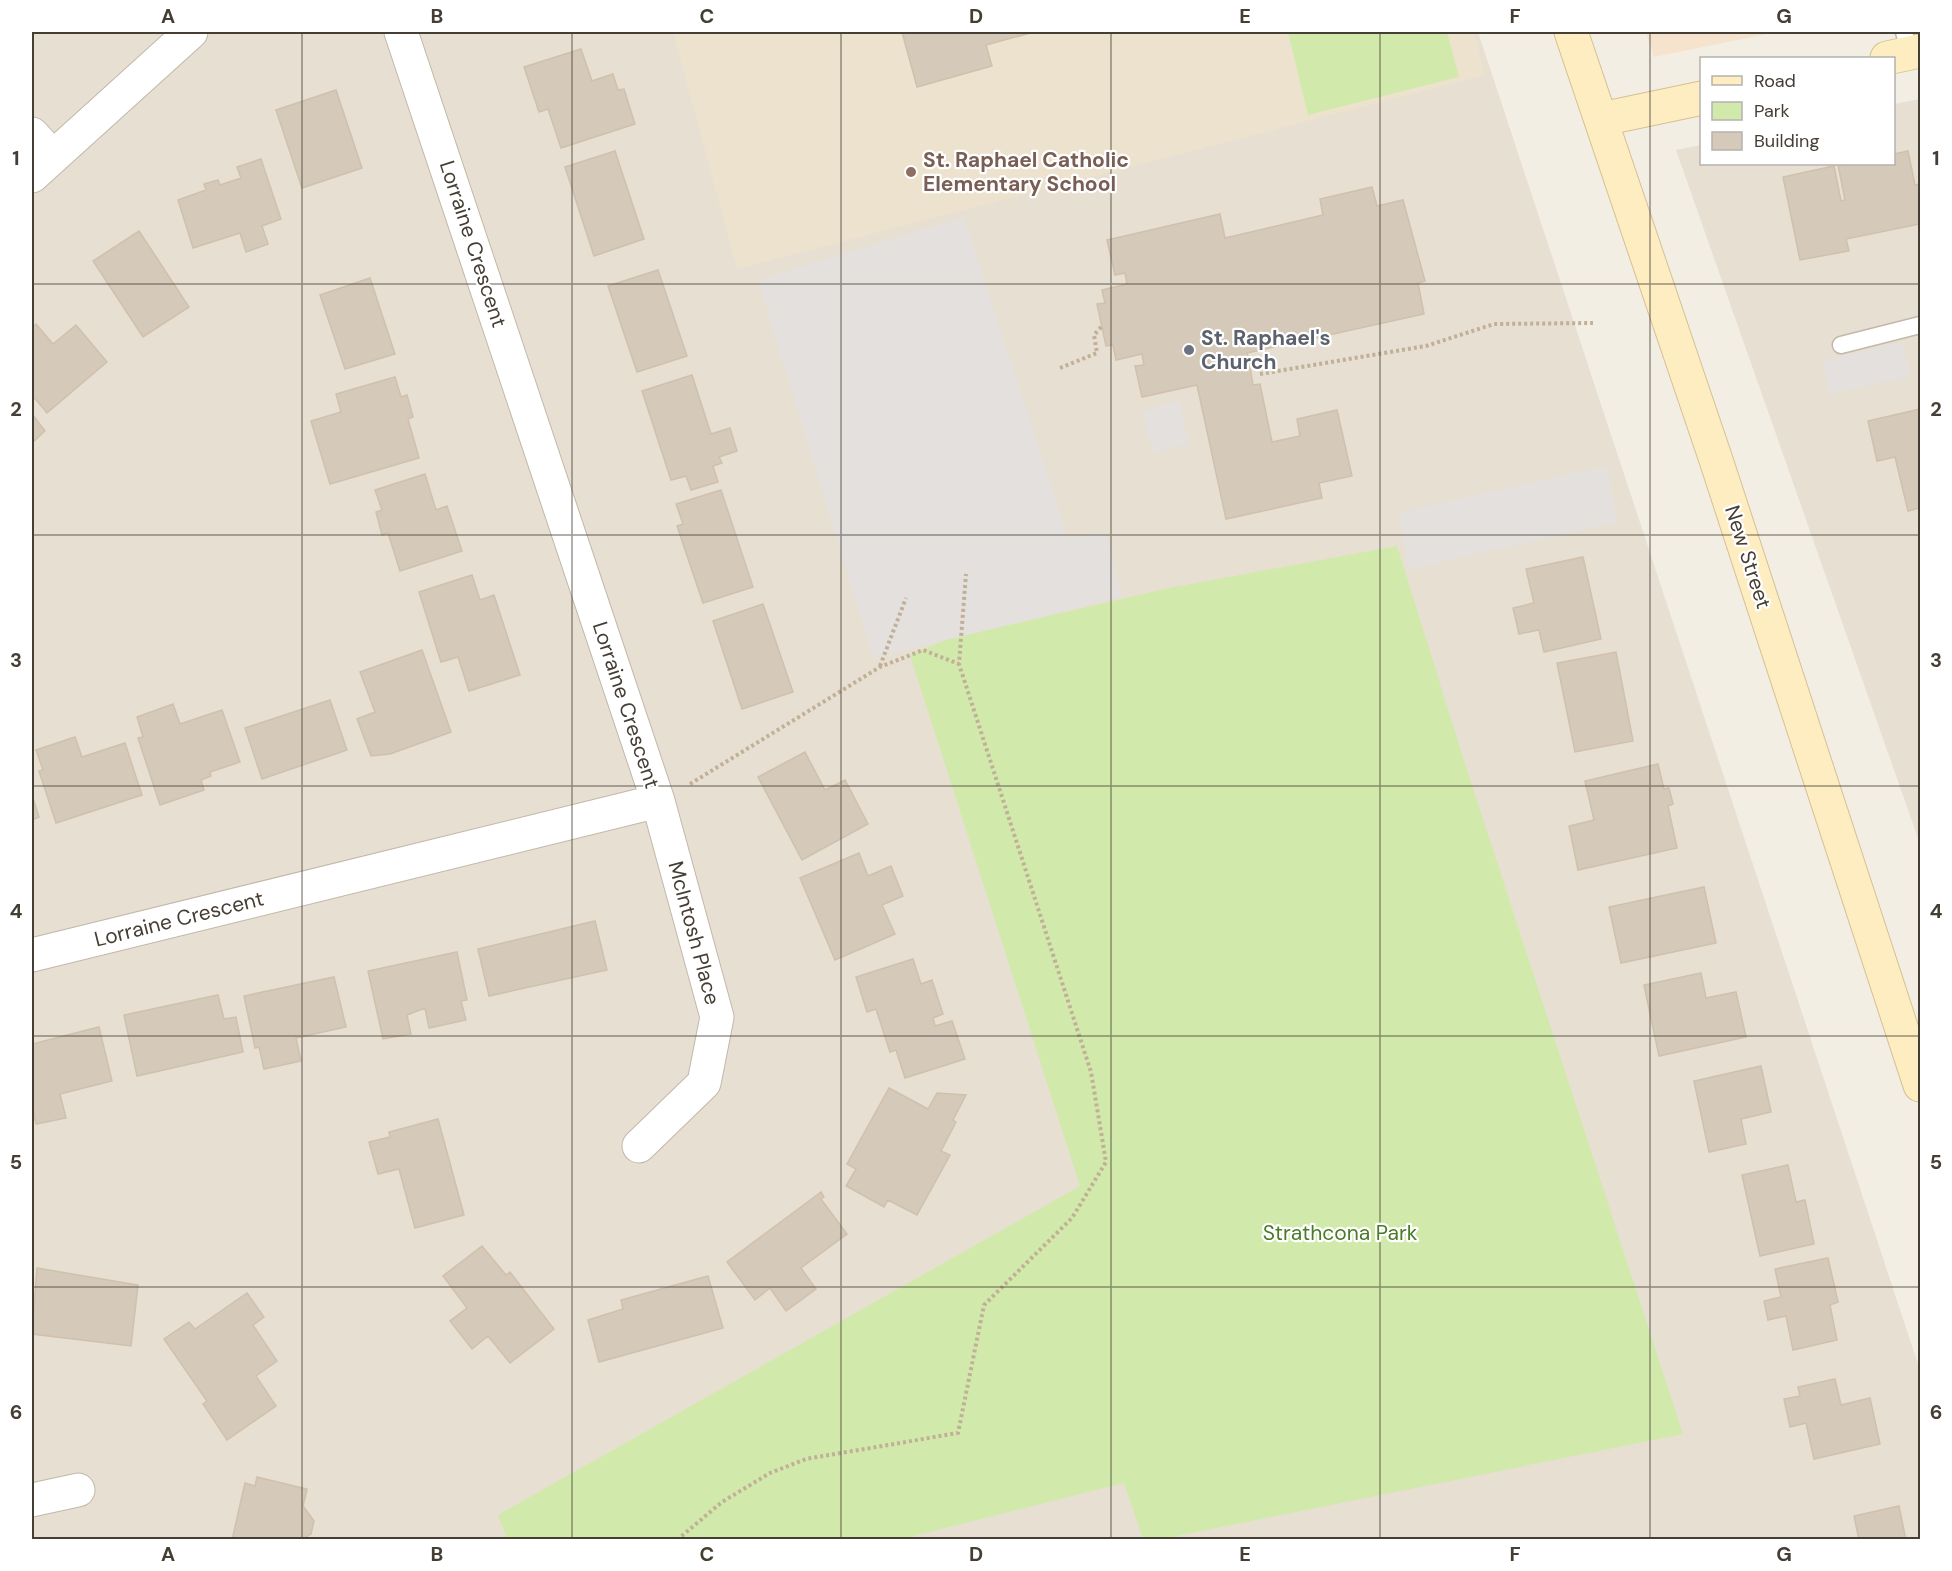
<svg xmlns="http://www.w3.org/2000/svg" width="1952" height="1571" viewBox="0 0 1952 1571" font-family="'DM Sans',sans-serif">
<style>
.residential{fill:#e7dfd2}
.commercial{fill:#f6e3ce}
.education{fill:#ede2cd}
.green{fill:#d1eaab}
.parking{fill:#e3e0dd}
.building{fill:#d5c9b9;stroke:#d0c0ac;stroke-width:1.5}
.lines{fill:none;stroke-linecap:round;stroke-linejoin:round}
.lane-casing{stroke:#c2b8a9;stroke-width:19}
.street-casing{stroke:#c2b8a9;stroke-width:35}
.secondary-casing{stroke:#d5c092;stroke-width:35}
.path{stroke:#c1b097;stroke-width:4;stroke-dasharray:3 3;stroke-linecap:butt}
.lane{stroke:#fff;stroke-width:16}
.street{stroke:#fff;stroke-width:33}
.secondary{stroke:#ffedc2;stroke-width:33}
.grid{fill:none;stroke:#453e34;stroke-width:1.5;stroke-opacity:0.55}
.education-dot{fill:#8d6e63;stroke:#fff;stroke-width:2}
.worship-dot{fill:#6b7280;stroke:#fff;stroke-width:2}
.labels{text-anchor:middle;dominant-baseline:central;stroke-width:4.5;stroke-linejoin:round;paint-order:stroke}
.education-label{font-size:21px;font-weight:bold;fill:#785e54;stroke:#fff;text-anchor:start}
.street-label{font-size:21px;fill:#453e34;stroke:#fff}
.worship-label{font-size:21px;font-weight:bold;fill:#5b616d;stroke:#fff;text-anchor:start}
.park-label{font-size:21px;fill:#4a7a25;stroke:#fff}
.neatline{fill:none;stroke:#453e34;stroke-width:2}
.grid-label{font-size:20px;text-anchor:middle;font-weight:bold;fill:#453e34}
</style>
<rect width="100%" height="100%" fill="#f3eee4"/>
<path class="residential" d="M32 32H1478L1920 1370V1539L32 1540Z
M1920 99V844L1676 150 1701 145 1702 164H1894V104Z"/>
<path class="commercial" d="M1646 32H1777L1654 57Z"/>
<path class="education" d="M673 32H1474L1485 75 737 269Z"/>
<path class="green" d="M1288 32H1447L1459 77 1308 115Z
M1397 546 1468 773 1683 1434 1162 1539H1143L1124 1483 902 1539H507L498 1515 1080 1186 910 655 945 640 1169 588Z"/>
<path class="parking" d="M964 217 1068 539 1106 531 1121 597 873 658 758 280Z
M1902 342 1910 376 1830 394 1822 361Z
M1179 401 1189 444 1153 453 1142 411Z
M1606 466 1618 522 1410 569 1398 513Z"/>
<path class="building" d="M902 32H1034L986 45 992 66 917 87Z
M581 49 592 81 613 74 618 90 624 89 635 124 561 148 548 109 539 112 524 67Z
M336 90 362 168 302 188 276 110Z
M615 151 644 239 594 256 565 167Z
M1908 151 1915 185 1920 184V224L1846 239 1849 251 1800 260 1783 177 1834 166 1841 201 1845 200 1838 165 1894 164V154Z
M261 159 281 219 262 226 268 244 246 252 240 233 193 248 178 200 206 190 204 184 218 180 220 185 241 178 237 167Z
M1372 187 1377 206 1403 200 1425 281 1418 283 1424 314 1247 353 1250 364 1246 369 1250 367 1253 385 1260 384 1272 442 1300 436 1297 419 1337 410 1352 476 1319 483 1322 498 1226 519 1197 385 1142 397 1135 366 1144 365 1142 354 1116 360 1113 345 1106 346 1097 304 1105 303 1102 290 1127 284 1125 273 1115 275 1107 240 1220 214 1225 238 1323 215 1320 199Z
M139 231 189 307 143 337 93 261Z
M658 270 687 356 637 372 608 286Z
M370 278 395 354 345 369 320 295Z
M36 324 53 344 76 325 107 362 47 413 32 395V327Z
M692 375 711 434 730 428 737 451 719 457 722 463 713 466 718 482 691 490 686 476 671 480 642 391Z
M395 377 401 397 407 395 413 417 408 419 419 458 330 484 311 421 341 412 336 394Z
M1920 409V508L1908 511 1895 457 1877 461 1868 421Z
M32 414 45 431 32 443Z
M425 474 436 510 447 506 462 551 400 571 388 533 382 535 376 512 382 510 375 490Z
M721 490 753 587 703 603 677 526 683 524 676 504Z
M1583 557 1601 639 1544 652 1539 630 1519 634 1513 608 1534 603 1526 569Z
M472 575 480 600 494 595 520 675 469 691 458 657 441 662 419 592Z
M763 604 793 692 742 709 713 621Z
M422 650 451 732 390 754 371 756 357 719 375 712 360 672Z
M1616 652 1633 741 1575 752 1557 663Z
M330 700 347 750 262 779 245 728Z
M173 704 180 724 222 710 240 762 210 772 211 776 201 780 204 790 160 805 138 738 143 737 137 717Z
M75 737 82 757 125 743 142 795 56 823 39 771 43 770 36 750Z
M805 752 825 790 845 780 868 824 802 860 758 777Z
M1658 764 1664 789 1669 788 1673 804 1668 806 1677 848 1578 870 1569 826 1594 820 1585 781Z
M32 795 39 817 32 820Z
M859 853 868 876 891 866 903 896 882 905 895 934 835 960 800 878Z
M1704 887 1716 943 1621 963 1609 907Z
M595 921 607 970 489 996 478 949Z
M457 952 467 1000 461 1001 466 1020 429 1028 425 1008 407 1015 411 1034 383 1039 368 971Z
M913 959 921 984 932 980 943 1014 933 1018 935 1026 952 1021 965 1059 905 1078 896 1050 890 1052 876 1009 867 1012 856 977Z
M1701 973 1706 998 1736 992 1746 1037 1659 1056 1644 985Z
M334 977 346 1027 296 1038 301 1061 264 1069 259 1047 255 1048 244 996Z
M218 995 224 1019 236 1017 243 1052 137 1076 124 1015Z
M99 1027 112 1081 60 1094 66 1118 36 1124 32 1104V1044Z
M1761 1066 1771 1112 1741 1119 1746 1144 1709 1152 1694 1081Z
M889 1088 928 1109 937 1093 966 1095 953 1120 956 1122 941 1151 950 1155 917 1215 888 1200 884 1207 846 1186 856 1169 847 1164Z
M438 1119 464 1215 415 1228 399 1169 378 1174 369 1142 390 1137 389 1132Z
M1788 1165 1796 1202 1805 1200 1814 1244 1760 1256 1742 1175Z
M821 1192 824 1197 821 1199 847 1234 801 1268 816 1289 786 1311 770 1288 755 1300 727 1262Z
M482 1246 506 1275 510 1272 554 1329 510 1363 488 1336 472 1349 450 1321 467 1308 443 1276Z
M1828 1258 1838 1302 1830 1305 1837 1340 1793 1350 1786 1316 1768 1320 1764 1301 1781 1297 1775 1269Z
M37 1268 138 1285 131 1346 32 1334Z
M708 1276 723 1328 599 1362 588 1320 623 1309 621 1300Z
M247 1293 264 1317 253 1325 277 1361 256 1376 276 1406 227 1440 203 1404 207 1401 164 1339 189 1322 195 1329Z
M1835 1379 1841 1405 1870 1398 1880 1444 1814 1459 1806 1423 1790 1427 1784 1399 1800 1396 1798 1387Z
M257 1477 307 1489 303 1506 314 1521 311 1534 301 1540H232L245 1483 255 1486Z
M1899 1506 1906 1540H1859L1854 1516Z"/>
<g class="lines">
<g class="lane-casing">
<path id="lane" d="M1904 32 1910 54
M1841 345 1920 325"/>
</g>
<g class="street-casing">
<path id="street" d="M401 32 658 801 717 1017 704 1083 639 1146
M32 134 53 157
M32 176 191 32
M32 955 658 801
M32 1500 78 1490"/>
</g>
<g class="secondary-casing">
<path id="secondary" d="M1571 32 1716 460 1920 1085
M1887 58 1920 51
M1602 119 1702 98"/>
</g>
<path class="path" d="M1060 368 1097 353 1094 335 1102 326
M1260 374 1426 346 1494 324 1593 323
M880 666 906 598
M690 784 880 667 923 650 959 664
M677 1540 722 1502 770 1473 806 1459 958 1433 984 1305 1072 1218 1106 1162 1091 1072 959 664 966 574"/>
<use href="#lane" class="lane"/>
<use href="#street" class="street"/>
<use href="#secondary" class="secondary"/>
</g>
<path class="grid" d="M302 32V1540M572 32V1540M841 32V1540M1111 32V1540M1380 32V1540M1650 32V1540M32 284H1920M32 535H1920M32 786H1920M32 1036H1920M32 1287H1920"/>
<circle class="education-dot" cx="911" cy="172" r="6"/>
<circle class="worship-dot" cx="1189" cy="350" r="6"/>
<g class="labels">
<g class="education-label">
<text x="923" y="160">St. Raphael Catholic<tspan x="923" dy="24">Elementary School</tspan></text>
</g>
<g class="street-label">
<text transform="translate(473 244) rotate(72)">Lorraine Crescent</text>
<text transform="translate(1748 557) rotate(72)">New Street</text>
<text transform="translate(626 705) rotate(72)">Lorraine Crescent</text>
<text transform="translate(179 919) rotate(-14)">Lorraine Crescent</text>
<text transform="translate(694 933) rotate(75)">McIntosh Place</text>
</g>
<g class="worship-label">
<text x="1201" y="338">St. Raphael's<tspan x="1201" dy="24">Church</tspan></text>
</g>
<g class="park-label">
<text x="1340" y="1233">Strathcona Park</text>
</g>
</g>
<rect width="1952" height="1571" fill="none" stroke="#ffffff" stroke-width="66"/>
<rect x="1700" y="57" width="195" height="108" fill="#ffffff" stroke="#b5b2ae" stroke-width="1.5"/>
<rect x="1712" y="76" width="30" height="9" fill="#ffedc2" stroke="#b5b2ae" stroke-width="1.5"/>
<text x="1754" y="87" font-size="18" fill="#453e34">Road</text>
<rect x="1712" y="102" width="30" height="18" fill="#d1eaab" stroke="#b5b2ae" stroke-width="1.5"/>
<text x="1754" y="117" font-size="18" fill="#453e34">Park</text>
<rect x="1712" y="132" width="30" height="18" fill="#d5c9b9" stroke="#b5b2ae" stroke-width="1.5"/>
<text x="1754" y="147" font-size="18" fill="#453e34">Building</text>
<rect x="33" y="33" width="1886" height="1505" class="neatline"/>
<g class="grid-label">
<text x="168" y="23">A</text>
<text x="437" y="23">B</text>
<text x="707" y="23">C</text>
<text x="976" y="23">D</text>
<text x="1245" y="23">E</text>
<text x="1515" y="23">F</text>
<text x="1784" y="23">G</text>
<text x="16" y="165">1</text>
<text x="1936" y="165">1</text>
<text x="16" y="416">2</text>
<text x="1936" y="416">2</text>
<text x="16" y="667">3</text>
<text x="1936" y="667">3</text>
<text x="16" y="918">4</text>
<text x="1936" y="918">4</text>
<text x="16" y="1169">5</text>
<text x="1936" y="1169">5</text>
<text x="16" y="1419">6</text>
<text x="1936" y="1419">6</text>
<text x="168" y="1561">A</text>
<text x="437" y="1561">B</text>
<text x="707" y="1561">C</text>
<text x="976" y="1561">D</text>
<text x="1245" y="1561">E</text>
<text x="1515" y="1561">F</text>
<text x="1784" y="1561">G</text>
</g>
</svg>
